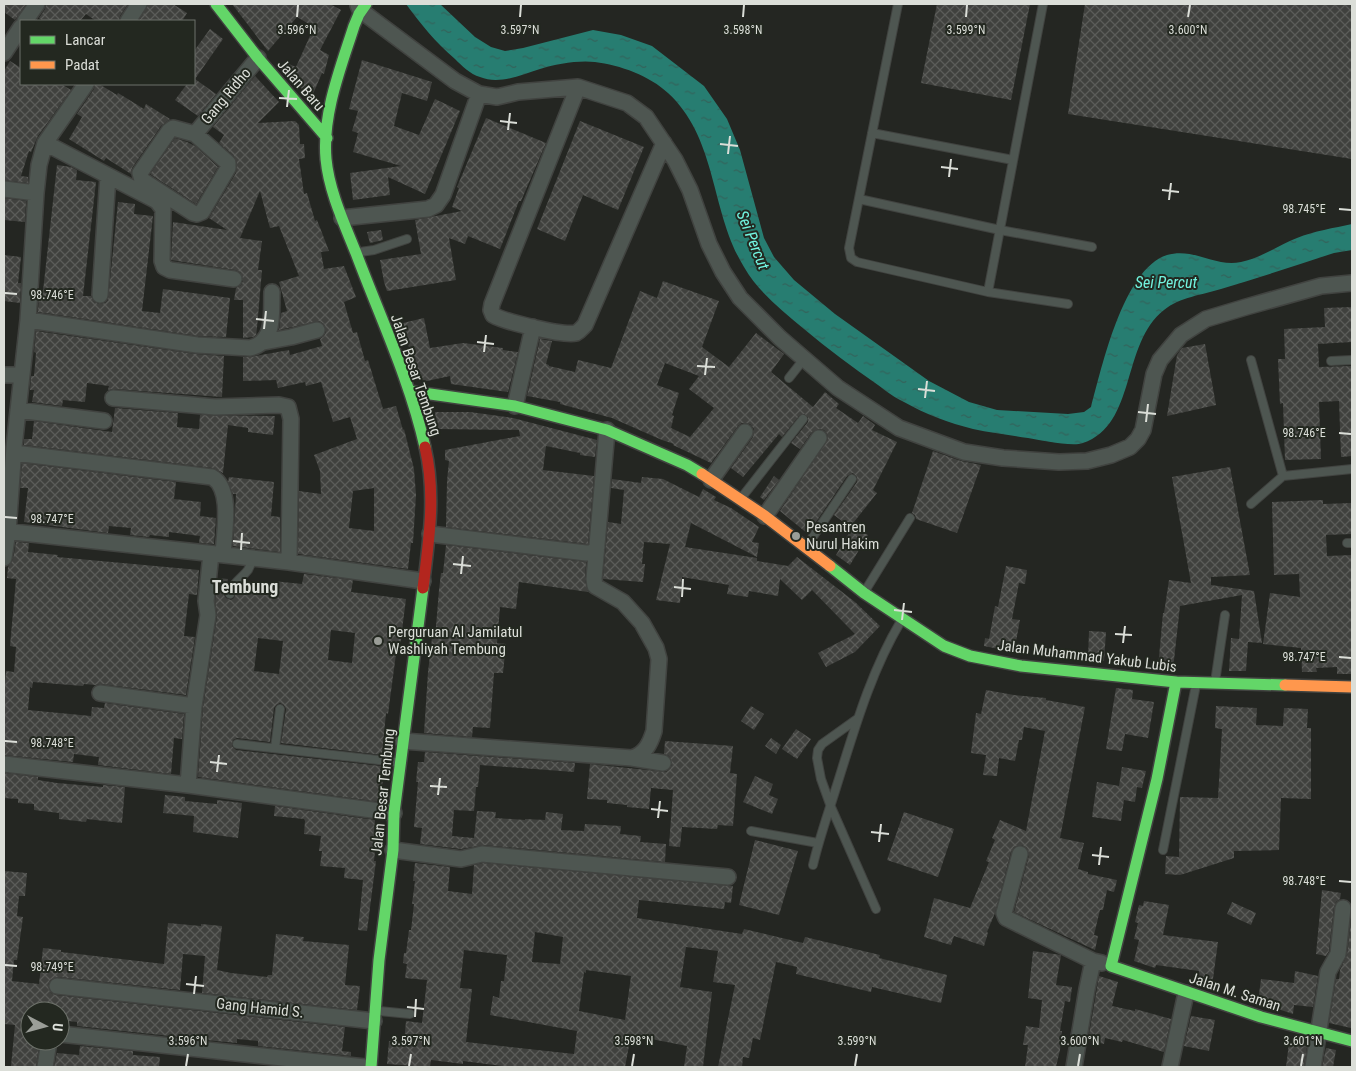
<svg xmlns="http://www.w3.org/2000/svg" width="1356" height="1071" viewBox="0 0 1356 1071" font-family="'Roboto Condensed',sans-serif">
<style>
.water{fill:url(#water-ripples)}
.building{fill:url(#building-cross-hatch);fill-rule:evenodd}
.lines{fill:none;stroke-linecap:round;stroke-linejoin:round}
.lane-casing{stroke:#414340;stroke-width:10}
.street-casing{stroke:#414340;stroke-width:18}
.fast-casing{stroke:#414340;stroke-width:14}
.slow-casing{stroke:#414340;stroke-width:14}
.jam-casing{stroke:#414340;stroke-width:14}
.lane{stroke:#4e5651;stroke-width:8}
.street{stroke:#4e5651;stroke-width:15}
.fast{stroke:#63d668;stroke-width:11}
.slow{stroke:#ff974d;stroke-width:11}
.jam{stroke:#b3261e;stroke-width:11}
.ticks{fill:none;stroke:#dbded8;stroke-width:2}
.poi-dot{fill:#9b9e98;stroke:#232820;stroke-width:2}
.labels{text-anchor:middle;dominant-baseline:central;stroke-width:4;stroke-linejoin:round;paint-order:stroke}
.street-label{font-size:15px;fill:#dbded8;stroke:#232820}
.poi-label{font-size:15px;fill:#dbded8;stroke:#232820;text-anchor:start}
.water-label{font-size:16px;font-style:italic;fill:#72f4e0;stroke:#232820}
.quarter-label{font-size:18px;font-weight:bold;fill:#dbded8;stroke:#232820}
.ticks-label{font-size:12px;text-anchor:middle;fill:#dbded8;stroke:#232820;stroke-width:4;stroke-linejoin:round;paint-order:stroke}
</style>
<defs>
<pattern id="water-ripples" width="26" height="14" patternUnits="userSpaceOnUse" patternTransform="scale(1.25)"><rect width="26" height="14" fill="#277d71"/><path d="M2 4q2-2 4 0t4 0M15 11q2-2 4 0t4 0" fill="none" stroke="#33635b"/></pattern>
<pattern id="building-cross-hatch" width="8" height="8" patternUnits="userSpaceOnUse" patternTransform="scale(1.25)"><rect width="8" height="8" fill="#40413e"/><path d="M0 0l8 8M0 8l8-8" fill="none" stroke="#5b5c59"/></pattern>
</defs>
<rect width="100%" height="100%" fill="#242622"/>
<path class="water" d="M406 4H440L475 37 491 47 505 51 523 48 593 30 621 35 652 46 704 86 727 119 740 150 764 238 774 257 794 280 835 314 929 381 969 402 997 410 1068 414 1084 412 1091 407C1102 367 1123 269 1167 255 1194 247 1216 268 1241 262 1261 258 1279 245 1297 238 1314 231 1334 228 1352 224V250L1334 253C1296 265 1259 278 1221 289 1202 295 1180 297 1164 310 1121 343 1137 425 1083 443 1072 447 1041 440 1028 438 1010 435 991 433 973 429 949 423 925 414 904 402 895 398 886 391 878 385 852 367 828 349 804 329 782 310 759 293 744 267 710 212 718 139 668 93 650 76 620 65 595 62 578 60 556 64 540 69 521 75 499 85 480 77 470 74 462 66 455 59 435 42 421 24 406 4Z"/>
<path class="building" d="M4 4H26L15 20 4 12Z
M46 4H128L120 16 119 21H96L86 14 80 21H43L39 18 45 9Z
M148 4H173L187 13 182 21H139Z
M232 4H330L341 10 320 50 329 55 324 74 322 73 313 94 302 89 286 72 289 64 296 67 314 27 297 17 268 51Z
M937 4H1030L1011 100 921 83Z
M1085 4H1352V159L1068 114Z
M210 29 223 39 195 79 216 94 198 116 175 100 187 84H194V51Z
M362 60 432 82 427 101 402 93 394 126 419 135 435 99 460 111 425 194 388 177 390 195 353 200 350 173 401 166 353 152 358 133 352 131 358 111 349 109Z
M10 61 21 68V84H61L71 90 38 136 31 152 29 151 21 176 28 177V183L4 180V71Z
M255 76 279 102 258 123 295 121 299 125 300 144H304L305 158 299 159 304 194 307 193 315 221 317 220 329 251 321 252 324 269 344 266 356 297 344 302 353 333 357 332 365 361 368 360 383 409 396 406 403 430 404 429 414 469 416 495 413 543H411L408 569 298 554 299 491 321 494 320 471 314 455 357 439 350 417 333 422 321 382 306 386 305 382 278 388 276 380 243 381V357H250L289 350 290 355 322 346 320 339 324 336 326 332 324 324 319 321 279 330 281 313 287 311 279 282 299 276 279 226 270 228 260 191 240 238 262 241 258 270H262L257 328 256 335 253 337 243 338V300H234L236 288 241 285 243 281 240 272 235 270 171 260 173 222 227 230 209 218 236 173 237 163 234 156 219 143 224 135 213 127ZM374 488V531L349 528 353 491Z
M95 84H99L117 95 118 93 144 109 146 104 170 119 161 126 132 168 131 174 106 158 104 161 69 139 82 117 77 114 94 89Z
M486 118 546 143 521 201H519L500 249 468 236 465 244 449 238 456 280 387 291 384 282 380 260 421 254 415 220 462 211 452 207 459 188 457 187Z
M580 121 644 147 618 210 583 195 565 241 537 229Z
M175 138 187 142 195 146 218 167 196 204 150 174Z
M57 165 71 167 77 170 76 180 96 182 83 296H91L94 302 99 304 105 303 108 300 118 202 135 204 134 214 153 216 142 311 160 313 163 289 230 298 226 337 198 336 38 312 39 291H43Z
M4 198 26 201 25 222 4 220Z
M381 230 383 240 370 243 367 232Z
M4 255 21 257 18 283H21L20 303 4 301Z
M663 281 719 301 702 347 729 367 756 333 784 354 771 372 813 407 825 392 839 404 836 408 858 423 863 416 875 425 872 430 897 442 873 490 877 493 850 527 834 515 857 482V477L853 473 847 476 808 534 780 511 828 439 827 434 824 430 819 429 812 432 800 449 791 443 808 422V417L804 414 799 416 782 437 779 434 743 477 731 468 753 437 754 429 750 424 742 423 738 426 711 463 673 445 674 444 662 440 612 418 560 404V402L527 396 540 339 552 341 546 364 549 365V366L575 372 578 360 611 368 640 291 657 298ZM665 363 699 376 689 389 714 408 690 437 671 428 674 416 672 415 679 393 657 385Z
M1352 307V342L1318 344 1319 367 1352 366V456L1341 457 1339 401 1319 402 1321 459 1285 460 1283 403 1280 404 1278 359H1285L1284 329 1325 327 1324 308Z
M424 318 430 348 463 343 503 348V350L518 352 508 392 451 384 450 376 427 381 422 380 408 345 403 323Z
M36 331 196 354 224 356 222 397 114 389 108 390 109 386 87 383 85 402 63 400 62 406 32 402 34 390H30L31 376H34L36 353 34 352Z
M1205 344 1216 405 1167 416 1177 355 1182 348Z
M115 408 178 413 177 427 199 429 200 415 275 416 273 435 248 432V428L228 425 223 473 213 468 24 445V439H32L34 421 112 432Z
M435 412H470L513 418 597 440 595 457 580 455V453L546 446 543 470 594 476 588 544 446 527 447 481 449 461 445 460V450L520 436 519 430 437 429Z
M933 451 961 461 981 465 957 533 916 519 915 515 912 513Z
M22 463 176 482 174 499 201 502 200 516 216 518 214 544 199 543 200 536 169 532V537L150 535 149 537 130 535 131 528 109 526 108 533 24 522 28 488H20Z
M1230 467 1250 575 1211 577V585L1254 591 1262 643 1248 642 1246 671H1229L1231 638 1239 639 1242 595 1180 606 1173 669 1158 668 1163 613H1164L1169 580 1191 583 1172 477Z
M774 476 779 480 764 500 760 497Z
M229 477 274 482 271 516 280 517V552L233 546 236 494H233L228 482Z
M642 477 663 479 699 497 703 489 716 497 714 500 731 508 759 527 752 542 759 543 757 557 691 523 685 547 757 558V561L788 566 797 557 855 602 880 626 855 652 826 667 818 653 855 634 812 590 802 600 780 579 778 596 749 591 748 597 727 594 729 585 682 577 680 603 656 600 670 544 644 542 642 564H645L643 582 603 579 608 522 621 524 624 490 611 488 612 479 641 483Z
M1323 500V504L1352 503V534L1326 535 1327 556 1352 555V674H1337V667L1316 668 1317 672H1302L1301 648 1263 644 1270 593 1300 597 1299 574 1274 575 1272 502Z
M853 526 868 535 850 565 836 555Z
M16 542 29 543 28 552 58 555 57 557 199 570 197 595 189 594 184 636 195 637 186 695 101 684 95 685 84 684 83 686 33 682 32 688 30 687 28 710 91 716 92 707 104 708 105 703 184 714 182 739 174 738 171 774 98 765 99 757 74 754 73 762 4 755V691L6 671 14 672 16 647 10 646 16 579 7 578 8 567 13 559Z
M446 545 586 562 585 580 588 592 519 582 516 609 500 607 497 643 506 644 503 673H494L490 728 473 727 472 737 424 733 428 672 432 638H435L439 590 441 573H443Z
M1006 566 1027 570 1025 584 1019 583 1012 619 1020 620 1014 652 984 646 985 638 989 639 995 606 998 607Z
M304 574 353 580 351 592 406 599 399 654H396L388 714 386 713 382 755 281 743 286 709 284 705 280 703 276 705 274 708 270 742 237 738 233 740 232 746 236 750 381 766 380 770 384 771 380 802 198 777 203 707 217 616 215 601 218 578 228 579 224 595 226 598 231 600 234 598 239 587 272 591 273 581 302 584ZM331 630 355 633 352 663 328 660ZM258 638 283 641 279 674 254 671Z
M1089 631 1106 632 1104 661 1088 660Z
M1116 688 1133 690 1132 699 1154 702 1148 738 1125 734 1122 751 1106 749Z
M986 690 1014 695 1046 698V700L1085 707 1060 838 1084 843 1078 869 1088 872V874L1117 880 1114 892 1107 890 1103 910H1100L1094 935 1098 936 1095 950 1014 912 1029 856 1027 848 1022 845 1014 847 1011 852 995 913 987 932 988 933 984 946 954 936 951 945 924 937 934 898 970 908 989 862 986 861 995 840 992 838 1000 820 1026 831 1045 731 1024 727 1022 740H1019L1015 761 999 758 997 776 983 775 986 755 971 753 976 713 981 714Z
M751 706 764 714 754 730 741 721Z
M1216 706 1257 708 1256 725 1283 726 1284 708 1308 709 1307 728H1311V799L1281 798 1279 850 1234 851V858L1180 875 1165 874 1166 856 1179 857 1180 797 1218 798 1222 729 1215 728Z
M796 729 811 739 797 759 782 749Z
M771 738 781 745 776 754 765 746Z
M665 741 733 746 730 773 737 774 733 826 718 825 717 829 682 827 680 847 669 846 673 790 651 788 649 809 627 807V805L607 803V800L587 799 590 764 666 772 670 769 672 764 669 756 664 754Z
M425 752 575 763 574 772 480 765 478 787H476L474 811 454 810 452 836 474 838 477 811 496 812 495 818 525 820V819L545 820 546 812 563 814 561 830 584 831 585 824 621 826 620 834 641 836 640 842 666 844 665 862 483 845 461 849 420 844 422 828 414 827 418 782H416L418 762H424Z
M1122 767 1146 771 1142 788 1137 787 1135 802 1124 800 1121 821 1092 817 1097 782 1119 786Z
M4 773 38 777V780L57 783 103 787V785L125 787 122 823 87 819 86 822 59 819V813L34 810V804L18 803V799L4 798Z
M755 776 773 784 769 795 778 799 772 814 743 802Z
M165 795 185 797V801L217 804V800L242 803 238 838 193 832 194 816 163 813Z
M275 806 375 820 374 833H377L374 861H376L367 931 358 930 363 880 344 878 345 868 320 866 322 851H319L321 836 304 834 305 821 304 819 274 816Z
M904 812 954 829 938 877 887 860Z
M755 840 798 851 779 915 739 905Z
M415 863 450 867 448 891 472 894 474 865 483 863 733 886 731 903 725 902 724 909 639 900 637 918 742 934 744 929 803 943 805 937 880 955 879 958 947 975 941 1003 872 987 871 992 796 974 797 967 776 962 760 1040 753 1038 749 1058 743 1057 742 1067H718L735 985 713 982 718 951 686 947 680 987 712 992 703 1067H684L687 1046 631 1035 625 1067H510L463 1061V1064L431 1060 430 1067 387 1064 389 1041 404 1043 406 1021 422 1023 427 980 405 978 407 964 403 963 404 953H406L409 930H411L414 904H412L415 881H413ZM535 932 563 937 560 964 532 962ZM464 950 507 955 504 981H501L499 998 493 996 490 1015 577 1031 574 1054 466 1042 472 989 460 988ZM586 970 631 976 625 1020 579 1011 584 972 586 973Z
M4 871 27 873 25 896H19L17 916 23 917 17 960H14L12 981 39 984 43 948 61 950V952L164 964 168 923 201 926V924L222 926 217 970 231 973 267 977 268 975H272L276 934 304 937 303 941 349 945 345 985 360 986 357 1010 202 993 205 956 183 954 180 990 58 977 50 980 48 985 51 993 56 995 345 1027 342 1051 351 1052V1056L258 1046V1041L237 1039V1043L216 1041 77 1026V1022L60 1020V1011H30V1041H40L36 1067 11 1066 15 1025 4 1024Z
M1322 890 1341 893 1340 899 1336 902 1334 907 1329 951 1326 956 1316 954Z
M1144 901 1169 905 1163 935 1218 942 1212 986 1197 983 1199 971 1156 965 1155 968 1134 961 1139 940 1134 939 1138 923 1135 922 1139 905 1143 906Z
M1232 902 1256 913 1251 925 1227 914Z
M1352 910V1009L1351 1028 1329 1023 1336 979H1339L1340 970 1347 955Z
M1033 951 1061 955 1056 985 1072 987 1070 1002 1065 1001 1060 1031H1062L1060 1050 1056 1067H1025L1028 1045H1023L1026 1026 1039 1028 1042 1000 1028 998Z
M1295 971 1318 976 1313 1007 1294 1005 1293 1014 1275 1008 1276 1005 1258 1002 1261 979 1294 983Z
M1099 976 1118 982 1112 1006 1135 1011V1009L1171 1019 1164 1052 1123 1040 1122 1042 1105 1038 1104 1044 1088 1040Z
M1191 1016 1215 1020 1209 1051 1184 1046Z
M1289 1043 1307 1046 1304 1067H1286Z
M80 1046 133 1051V1055L160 1057 159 1067H54L57 1053 79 1055Z
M1326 1048 1336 1050 1333 1067H1322Z"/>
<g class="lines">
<g class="lane-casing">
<path id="lane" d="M898 4 849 248 851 258 857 262 988 292 1068 304
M872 133 1013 160
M859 199 1000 230 1092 247
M360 252 374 250 407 239
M988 292 1043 4
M1331 361 1352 360
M789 378 804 359
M1283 476 1352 469
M742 497 803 419
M1251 504 1283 476 1251 360
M1347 543H1352
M806 547 852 479
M865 591 910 518
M230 594C233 582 241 579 248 570 250 566 252 561 254 558
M1215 682 1225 615
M857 719 822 744 818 750 817 758 821 779 831 807 876 909
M237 744 396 762
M275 748 280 709
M751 831 818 843
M1163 850 1196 685
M813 865C819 839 828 814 836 788 854 731 870 673 901 621
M379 1011 410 1014"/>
</g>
<g class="street-casing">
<path id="street" d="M358 5 360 10 455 81 479 94 497 97 518 92 578 87 627 103 646 117 675 160 690 190 709 244 723 272 740 298 780 338 838 388 899 428 964 452 1003 458 1059 462 1087 461 1111 455 1130 447 1138 439 1143 430 1154 374 1160 360 1181 335 1206 319 1246 307 1321 286 1352 283
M25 21 37 4
M128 21 139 4
M4 53 21 27
M578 87 492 304 491 310 493 315C505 322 563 336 576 333 580 331 582 328 585 325L664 143
M173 128 195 134 228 163V168L202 212 197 214 193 213 142 180 140 173 169 131Z
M195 134 258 58
M45 143 157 201 163 209 162 261 164 267 170 270 234 279
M4 189 36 193
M342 218 428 209 436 205 443 195 479 94
M100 295 108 176
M28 320 197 345 250 348C276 342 271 313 272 292
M264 342 291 337 317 330
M4 375H22
M113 398 215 407 279 405 288 407 291 419 289 562
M515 406 533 327
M18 410 104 421
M607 430 594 579 595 586 623 602 642 623 656 648 659 659 654 731C650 744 645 754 632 758
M14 453 212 477C233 489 224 533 223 555
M711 480 745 432
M765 516 819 438
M4 531 289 562 423 581
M430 534 586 553H592L597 547
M4 558 8 531 14 447 28 320 36 193 39 165 45 143 86 84
M100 693 194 706
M403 741 632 758 663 763
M4 764 188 785 394 813
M188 785 194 706 208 615 206 601 211 554
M393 850 461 859 482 854 728 877
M1020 854 1004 913 1006 918 1093 961
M57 986 374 1021
M60 1034 365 1067
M45 1067 49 1041
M1074 1067 1087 989 1093 961 1102 963
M1170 1067 1186 993
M1313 1067 1328 972 1338 954 1343 908"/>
</g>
<g class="fast-casing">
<path id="fast" d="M216 4 258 58 327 138
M366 4 359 14 354 26C341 67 322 114 326 159 329 191 344 223 356 253 380 317 410 380 425 447
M409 391 515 406 607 430 687 465 702 474
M830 566 864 593 944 646 970 656 1021 666 1176 682 1285 685
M1176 682 1157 779 1111 966 1261 1017 1352 1041
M371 1067 379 960 393 850 394 813 423 588"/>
</g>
<g class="slow-casing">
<path id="slow" d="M702 474 765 516 830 566
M1285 685 1352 687"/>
</g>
<g class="jam-casing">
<path id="jam" d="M423 588C429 540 436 494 425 447"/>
</g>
<use href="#lane" class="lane"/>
<use href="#street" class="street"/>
<use href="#fast" class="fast"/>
<use href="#slow" class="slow"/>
<use href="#jam" class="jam"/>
</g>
<path class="ticks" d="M297 17 298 5M520 17 521 5M743 17 744 5M966 17 967 5M1188 17 1190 5M279 98 297 99M287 107 289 90M500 121 517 123M508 130 510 113M720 144 738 146M728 154 730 136M941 167 958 169M949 177 951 159M1162 190 1179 192M1169 200 1171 183M1339 209 1351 210M5 293 17 294M256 319 274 321M264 329 266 311M477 342 494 344M484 352 486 335M697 366 715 367M705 375 707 358M918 389 935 391M925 398 927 381M1138 412 1156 414M1146 422 1148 404M1339 433 1351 434M5 517 17 518M233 541 250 543M241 550 242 533M453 564 471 566M461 574 463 556M674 587 691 589M682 597 683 579M894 610 912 612M902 620 904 603M1115 634 1132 635M1123 643 1125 626M1339 657 1351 658M5 741 17 742M210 762 227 764M217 772 219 755M430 786 447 787M438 795 440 778M651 809 668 811M658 818 660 801M871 832 889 834M879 842 881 824M1092 855 1109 857M1099 865 1101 847M1339 881 1351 882M5 965 17 966M186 984 204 986M194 994 196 976M407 1007 424 1009M415 1017 416 999M186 1066 188 1054M409 1066 411 1054M632 1066 634 1054M855 1066 857 1054M1078 1066 1080 1054M1301 1066 1303 1054"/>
<g class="poi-dot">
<circle cx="796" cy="536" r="5"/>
<circle cx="378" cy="641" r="5"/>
</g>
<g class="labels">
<g class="street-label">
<text transform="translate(301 85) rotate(49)">Jalan Baru</text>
<text transform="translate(226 96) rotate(-50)">Gang Ridho</text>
<text transform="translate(416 375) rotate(71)">Jalan Besar Tembung</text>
<text transform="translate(1087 656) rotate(7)">Jalan Muhammad Yakub Lubis</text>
<text transform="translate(383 792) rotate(-84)">Jalan Besar Tembung</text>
<text transform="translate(1235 992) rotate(18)">Jalan M. Saman</text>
<text transform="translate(260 1008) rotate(6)">Gang Hamid S.</text>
</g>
<g class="poi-label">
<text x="806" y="527">Pesantren<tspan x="806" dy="17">Nurul Hakim</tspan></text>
<text x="388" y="632">Perguruan Al Jamilatul<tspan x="388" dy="17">Washliyah Tembung</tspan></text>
</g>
<g class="water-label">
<text transform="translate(753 240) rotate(68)">Sei Percut</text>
<text x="1166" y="282">Sei Percut</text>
</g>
<g class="quarter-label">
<text x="245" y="586">Tembung</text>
</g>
</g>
<g class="ticks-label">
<text x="297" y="34">3.596°N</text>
<text x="520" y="34">3.597°N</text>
<text x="743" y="34">3.598°N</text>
<text x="966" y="34">3.599°N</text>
<text x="1188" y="34">3.600°N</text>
<text x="1304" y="213">98.745°E</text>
<text x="52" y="299">98.746°E</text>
<text x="1304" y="437">98.746°E</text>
<text x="52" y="523">98.747°E</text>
<text x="1304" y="661">98.747°E</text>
<text x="52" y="747">98.748°E</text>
<text x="1304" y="885">98.748°E</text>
<text x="52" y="971">98.749°E</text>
<text x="188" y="1045">3.596°N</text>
<text x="411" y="1045">3.597°N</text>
<text x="634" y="1045">3.598°N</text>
<text x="857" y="1045">3.599°N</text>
<text x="1080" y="1045">3.600°N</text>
<text x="1303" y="1045">3.601°N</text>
</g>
<rect width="1356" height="1071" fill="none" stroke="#dbded8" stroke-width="10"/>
<rect x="20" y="20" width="175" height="65" fill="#232820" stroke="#6d716a"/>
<rect x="30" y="36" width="25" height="8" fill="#63d668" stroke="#6d716a"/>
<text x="65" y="45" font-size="15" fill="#dbded8">Lancar</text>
<rect x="30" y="61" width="25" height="8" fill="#ff974d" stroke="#6d716a"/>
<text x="65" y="70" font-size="15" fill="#dbded8">Padat</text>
<g transform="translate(45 1026) rotate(96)"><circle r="24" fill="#232820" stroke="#6d716a"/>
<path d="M0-4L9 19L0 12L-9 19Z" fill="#9b9e98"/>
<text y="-8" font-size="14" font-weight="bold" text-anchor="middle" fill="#dbded8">U</text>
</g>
</svg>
